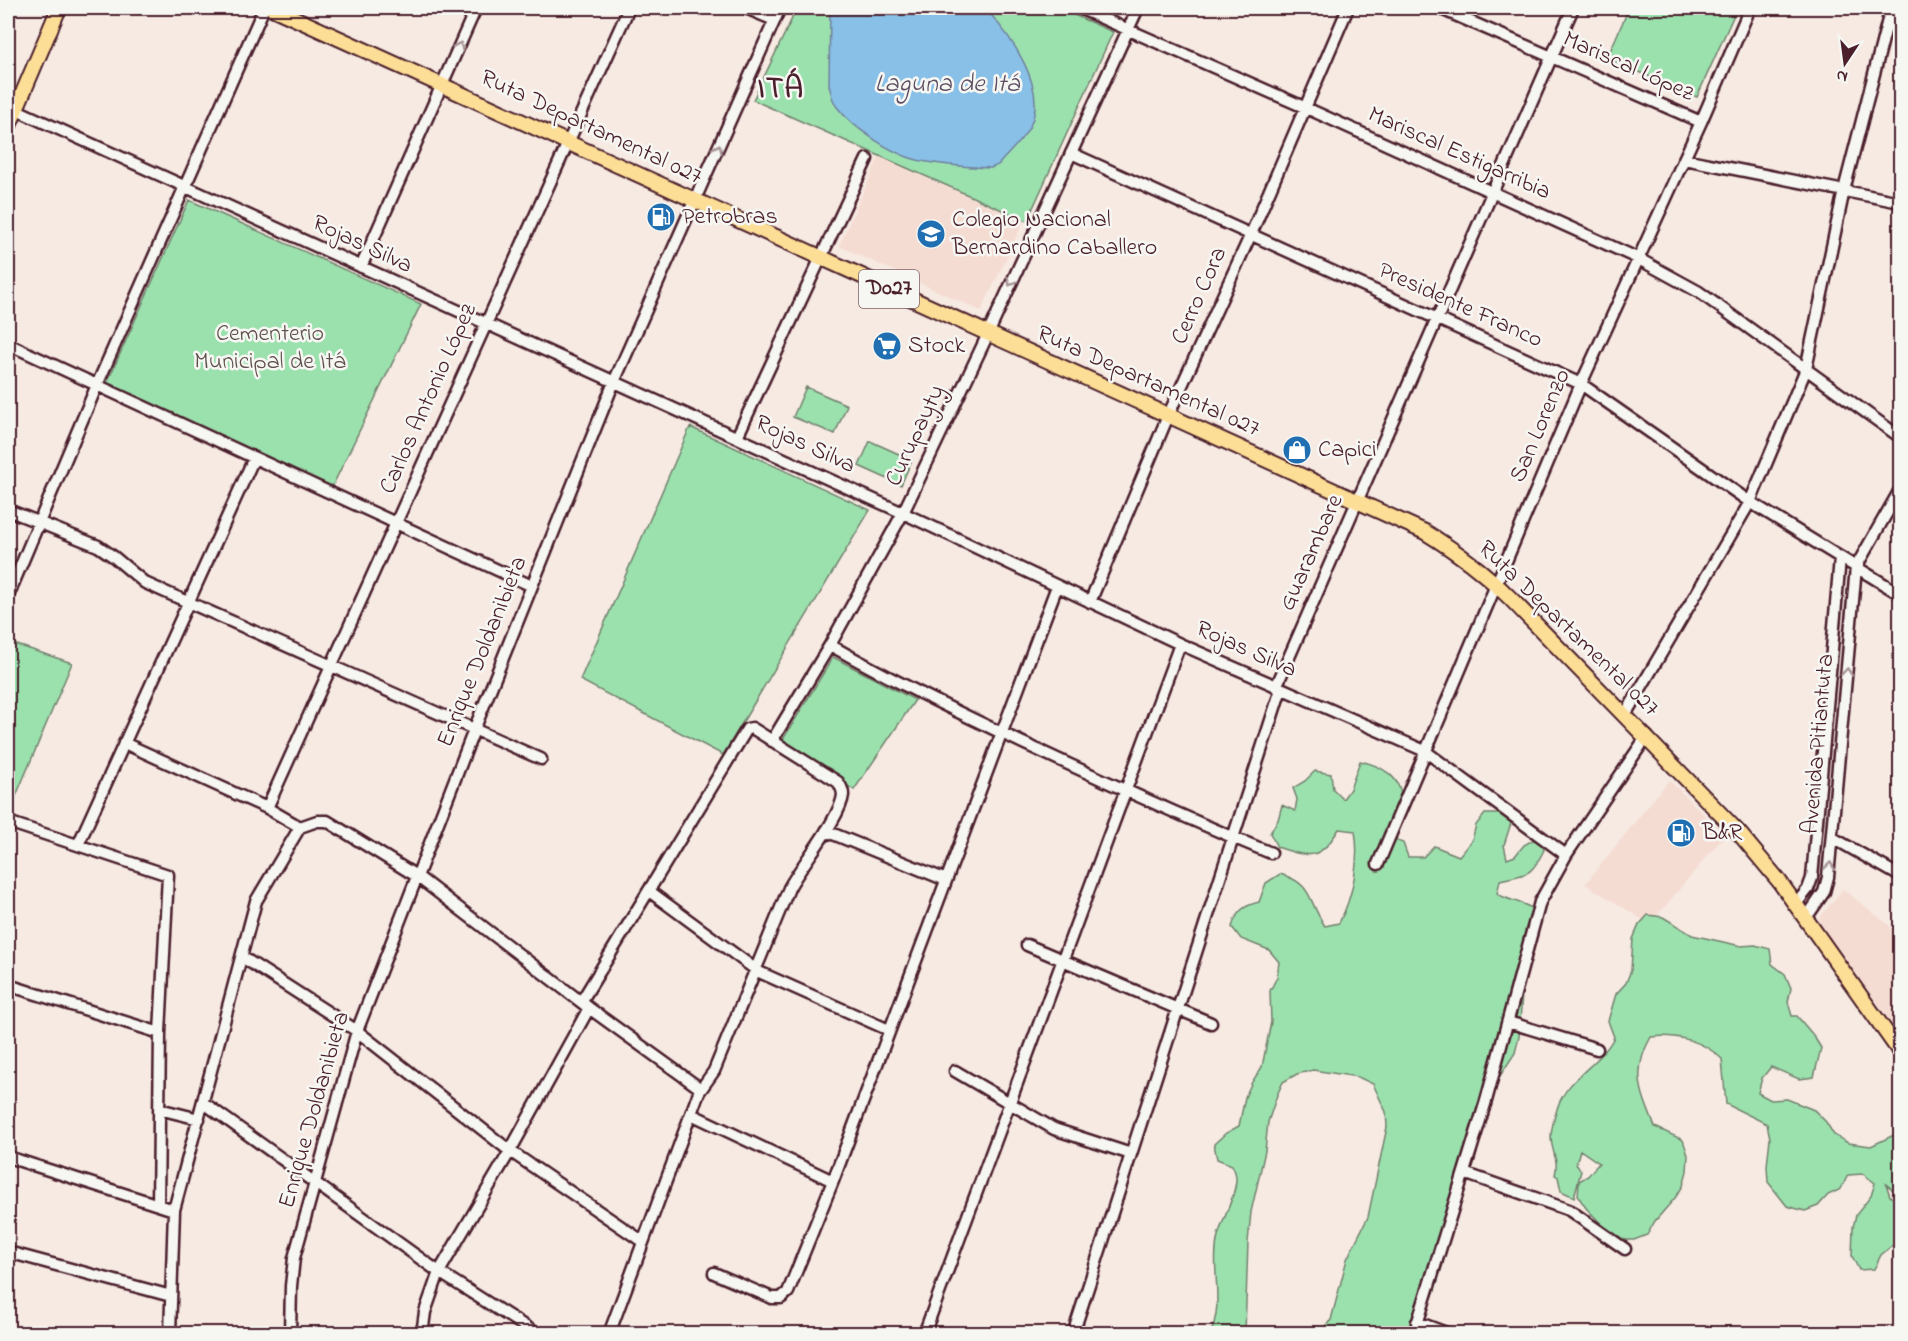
<svg xmlns="http://www.w3.org/2000/svg" width="1908" height="1341" viewBox="0 0 1908 1341" font-family="'Indie Flower',sans-serif">
<style>
.built{fill:#f5dcd2}
.green{fill:#9be1ae;stroke:#72806c;stroke-width:1.5}
.water{fill:#89c0e7;stroke:#70809c;stroke-width:1.5}
.lines{fill:none;stroke-linecap:round;stroke-linejoin:round}
.minor-casing{stroke:#4a1f2b;stroke-width:15}
.major-casing{stroke:#4a1f2b;stroke-width:18}
.minor{stroke:#f6f6f2;stroke-width:10}
.major{stroke:#fdde96;stroke-width:14}
.oneway{stroke:#a99598}
.labels{text-anchor:middle;dominant-baseline:central;stroke-width:5;stroke-linejoin:round;paint-order:stroke}
.shield{fill:#f6f6f2;stroke:#7e6067;stroke-width:1.5}
.shield-label{font-size:22px;font-weight:bold;fill:#4a1f2b}
.street-label{font-size:24px;fill:#4a1f2b;stroke:#f6f6f2}
.poi-label{font-size:24px;fill:#4a1f2b;stroke:#f6f6f2;text-anchor:start}
.park-label{font-size:24px;fill:#5e504c;stroke:#f6f6f2}
.water-label{font-size:26px;font-style:italic;fill:#5d4f63;stroke:#f6f6f2}
.district-label{font-size:30px;font-weight:bold;letter-spacing:1.5px;fill:#4a1f2b;stroke:#f6f6f2}
</style>
<rect width="100%" height="100%" fill="#f6eae3"/>
<filter id="ink" filterUnits="userSpaceOnUse"><feTurbulence type="fractalNoise" baseFrequency=".0167" numOctaves="2"/><feDisplacementMap in="SourceGraphic" scale="12" xChannelSelector="R" yChannelSelector="G"/><feConvolveMatrix kernelMatrix="1 2 1 2 8 2 1 2 1" color-interpolation-filters="sRGB"/></filter>
<g filter="url(#ink)">
<path class="built" d="M879 157 1024 221 981 311 839 246Z
M1669 780 1725 835 1650 924 1585 884Z
M1843 889 1900 934V1039L1817 921Z"/>
<path class="green" d="M797 8H1058L1113 32 1027 221 753 100Z
M1629 8H1737L1697 97 1607 58Z
M189 200 421 304 332 487 106 385Z
M806 387 847 405 835 434 793 417Z
M690 427 870 510 723 755 580 680Z
M870 441 912 460 901 485 859 466Z
M8 642 72 663 8 815Z
M833 657 915 700 854 790 782 741Z
M1360 761C1379 765 1402 776 1401 799 1401 808 1395 817 1395 827 1395 831 1396 836 1397 841L1403 843 1408 857H1423L1434 846 1459 856 1472 840 1476 825 1485 814H1500L1512 820 1504 845 1507 859 1515 856 1524 845 1538 837 1544 850C1530 878 1528 873 1500 880L1497 894C1510 901 1523 902 1535 910L1531 924 1533 949 1526 963 1523 978 1519 1037 1515 1053 1492 1088 1486 1101 1477 1111V1153L1473 1167 1455 1193 1443 1264 1434 1293 1414 1333H1318L1331 1320 1347 1259 1368 1217 1387 1127 1386 1112 1373 1084 1358 1077 1313 1070 1297 1074 1283 1082 1277 1095 1268 1122 1265 1151 1251 1212 1248 1242 1245 1333 1210 1334C1225 1303 1210 1268 1218 1236 1222 1221 1237 1193 1236 1178 1236 1174 1234 1169 1232 1165L1217 1159 1214 1144 1226 1133 1239 1126 1245 1097 1252 1082 1262 1067 1271 1022 1270 991 1277 977 1279 962 1269 950 1241 939 1232 927C1237 911 1243 906 1259 902L1266 883 1280 874C1314 884 1307 900 1325 926L1339 923C1353 897 1360 860 1355 831L1339 829C1319 861 1310 858 1277 847L1270 833 1278 820 1282 805 1295 811 1297 799 1293 788 1305 781 1315 771 1331 774 1333 789 1343 799 1350 789Z
M1648 915 1663 917 1692 935 1741 946 1755 945 1770 949 1772 964 1785 974 1791 988 1788 1002 1792 1016H1797L1813 1035 1821 1048 1814 1077 1799 1079 1771 1067 1762 1078 1758 1093 1771 1100 1787 1099 1814 1110 1826 1122 1834 1135 1848 1143 1871 1146 1898 1133 1900 1137V1196L1886 1184 1890 1196 1900 1204V1239L1881 1255 1874 1269 1859 1270 1852 1256 1853 1227 1856 1215 1871 1196 1875 1183 1863 1174 1848 1175 1841 1189 1828 1195 1818 1206 1805 1211 1787 1206 1768 1182 1767 1166 1770 1138 1767 1124 1726 1104 1722 1059C1704 1041 1677 1034 1651 1037 1631 1072 1641 1092 1655 1127L1683 1140 1688 1155 1687 1171 1683 1186 1675 1198 1655 1221 1647 1235 1634 1240H1617L1586 1208 1578 1196 1579 1181 1588 1176 1599 1163 1580 1150 1576 1164 1581 1171 1574 1197 1561 1191 1558 1177 1555 1175C1559 1159 1552 1154 1551 1138 1551 1129 1555 1115 1558 1106 1568 1077 1601 1064 1614 1037L1608 1021 1616 994 1626 983 1631 970 1633 939 1639 925Z"/>
<path class="water" d="M830 8H985C1010 35 1049 88 1030 126 1023 140 1008 153 998 165L991 168C967 167 941 165 917 160 892 154 853 128 837 107 832 101 831 93 829 85Z"/>
<g class="lines">
<g class="minor-casing">
<path id="minor" d="M746 8 774 20
M1079 8 1304 107 1637 258 1699 292 1900 437
M1439 8 1701 122
M8 106 903 513 1180 644 1425 751 1566 855
M1071 153 1581 384 1750 502 1900 594
M1684 159 1900 202
M361 267 476 8
M8 344 532 586
M737 437 867 159
M8 510 98 546 114 557 145 583 541 759
M8 596 97 385 264 8
M1090 602 1168 416 1251 234 1348 8
M830 645C898 684 967 717 1038 750 1115 786 1192 821 1271 853
M1276 687 1573 8
M1625 715 1750 502 1806 369 1844 190 1891 8
M772 741 830 645 903 513 988 334 1138 8
M124 743 267 808 300 827 256 901 174 1210 170 1334
M267 808 629 8
M8 822 168 875 160 1033 158 1205
M300 827 317 821H327L418 877 589 1008 701 1089
M826 831 946 880
M1833 838 1900 876
M78 845 254 458
M1378 864 1581 384 1701 122 1750 8
M649 891 759 972 889 1030
M1796 904 1808 889 1812 878 1840 558
M1806 918 1824 892 1828 877 1856 567 1900 490
M1027 945 1211 1023
M242 957 357 1031 510 1151 642 1241
M8 985 160 1033
M581 1002 747 729 752 728 838 782C841 787 843 789 843 795 841 817 801 865 789 888L714 1071 699 1092 609 1334
M1508 1022 1597 1049
M955 1071 1054 1129 1131 1154
M204 1103 439 1272 537 1334
M159 1109 199 1119
M691 1114 833 1181
M8 1157 174 1210
M1464 1173 1569 1210 1625 1249
M8 1252 171 1296
M714 1273 772 1298H781L788 1292 833 1181 1057 586
M1417 1322 1449 1334
M290 1334 291 1286 294 1258 357 1031 474 730 614 382 780 8
M422 1334 425 1312 439 1272 510 1151 589 1008
M924 1334 1180 644
M1073 1334 1281 689
M1414 1334 1486 1101 1540 902 1566 855 1647 736"/>
</g>
<g class="major-casing">
<path id="major" d="M272 8C657 182 1040 358 1425 532 1456 551 1484 572 1510 598L1739 833 1779 881 1900 1052
M8 128 59 8"/>
</g>
<use href="#minor" class="minor"/>
<use href="#major" class="major"/>
</g>
<defs><path id="oneway-chevron" d="M-2-3.5L2.5 0L-2 3.5" fill="none" stroke-width="1.6" stroke-linecap="round" stroke-linejoin="round" transform="scale(1.5)"/></defs>
<g class="oneway">
<use href="#oneway-chevron" transform="translate(459 46) rotate(-66)"/>
<use href="#oneway-chevron" transform="translate(718 148) rotate(-66)"/>
<use href="#oneway-chevron" transform="translate(1011 282) rotate(115)"/>
<use href="#oneway-chevron" transform="translate(1847 672) rotate(-85)"/>
<use href="#oneway-chevron" transform="translate(1830 866) rotate(-83)"/>
</g>
</g>
<defs>
<g id="fuel-disc" transform="scale(1.5)"><circle r="9.5" fill="#1f6fb2" stroke="#f6f6f2"/><path d="M-5.5-6h7V0h2V4h1.3V-2.5L3-4.5l.8-.8L6-3V5H2.5V1h-1V6h-7ZM-4.2-4.7v3.2H.2V-4.7Z" fill="#fff"/></g>
<g id="university-disc" transform="scale(1.5)"><circle r="9.5" fill="#1f6fb2" stroke="#f6f6f2"/><path d="M0-5L7-2L0 1L-7-2ZM-4 1L0 2.5L4 1V4Q0 6-4 4Z" fill="#fff"/></g>
<g id="supermarket-disc" transform="scale(1.5)"><circle r="9.5" fill="#1f6fb2" stroke="#f6f6f2"/><path d="M-6-5.5h2.5l.6 2H6L4.5 2H-2.5L-4.4-4H-6ZM-1.5 3.2a1.3 1.3 0 1 0 .1 0ZM3 3.2a1.3 1.3 0 1 0 .1 0Z" fill="#fff"/></g>
<g id="shop-disc" transform="scale(1.5)"><circle r="9.5" fill="#1f6fb2" stroke="#f6f6f2"/><path d="M-5-2.5h2.3a2.7 3.5 0 0 1 5.4 0H5L5.5 6h-11ZM-1.5-2.5h3a1.5 2.3 0 0 0-3 0Z" fill="#fff"/></g>
</defs>
<g fill-rule="evenodd">
<use href="#fuel-disc" x="661" y="217"/>
<use href="#university-disc" x="931" y="234"/>
<use href="#supermarket-disc" x="887" y="346"/>
<use href="#shop-disc" x="1297" y="450"/>
<use href="#fuel-disc" x="1681" y="833"/>
</g>
<g class="labels">
<rect class="shield" x="859" y="270" width="60" height="38" rx="4.5"/>
<g class="shield-label">
<text x="889" y="289">D027</text>
</g>
<g class="street-label">
<text transform="translate(1628 67) rotate(24)">Mariscal López</text>
<text transform="translate(591 128) rotate(25)">Ruta Departamental 027</text>
<text transform="translate(1459 154) rotate(24)">Mariscal Estigarribia</text>
<text transform="translate(362 245) rotate(25)">Rojas Silva</text>
<text transform="translate(1200 296) rotate(-66)">Cerro Cora</text>
<text transform="translate(1460 306) rotate(24)">Presidente Franco</text>
<text transform="translate(1148 382) rotate(24)">Ruta Departamental 027</text>
<text transform="translate(429 399) rotate(-66)">Carlos Antonio López</text>
<text transform="translate(1541 426) rotate(-67)">San Lorenzo</text>
<text transform="translate(916 436) rotate(-65)">Curupayty</text>
<text transform="translate(805 445) rotate(25)">Rojas Silva</text>
<text transform="translate(1312 553) rotate(-66)">Guarambare</text>
<text transform="translate(1568 629) rotate(44)">Ruta Departamental 027</text>
<text transform="translate(1246 650) rotate(24)">Rojas Silva</text>
<text transform="translate(483 652) rotate(-68)">Enrique Doldanibieta</text>
<text transform="translate(1819 744) rotate(-85)">Avenida Pitiantuta</text>
<text transform="translate(315 1110) rotate(-74)">Enrique Doldanibieta</text>
</g>
<g class="poi-label">
<text x="682" y="217">Petrobras</text>
<text x="952" y="220">Colegio Nacional<tspan x="952" dy="28">Bernardino Caballero</tspan></text>
<text x="908" y="346">Stock</text>
<text x="1318" y="450">Capici</text>
<text x="1702" y="833">B&amp;R</text>
</g>
<g class="park-label">
<text x="270" y="334">Cementerio<tspan x="270" dy="28">Municipal de Itá</tspan></text>
</g>
<g class="water-label">
<text x="947" y="85">Laguna de Itá</text>
</g>
<g class="district-label">
<text x="781" y="90">ITÁ</text>
</g>
</g>
<rect width="1908" height="1341" fill="none" stroke="#f6f6f2" stroke-width="30"/>
<rect x="15" y="15" width="1878" height="1311" fill="none" stroke="#4a1f2b" stroke-width="2" filter="url(#ink)"/>
<g transform="translate(1845 63) rotate(193)" stroke="#f6f6f2" stroke-width="4.5" paint-order="stroke">
<path d="M0-4.5L10 22L0 15L-10 22Z" fill="#4a1f2b"/>
<text y="-9" font-size="16" font-weight="bold" text-anchor="middle" fill="#4a1f2b">N</text>
</g>
</svg>
